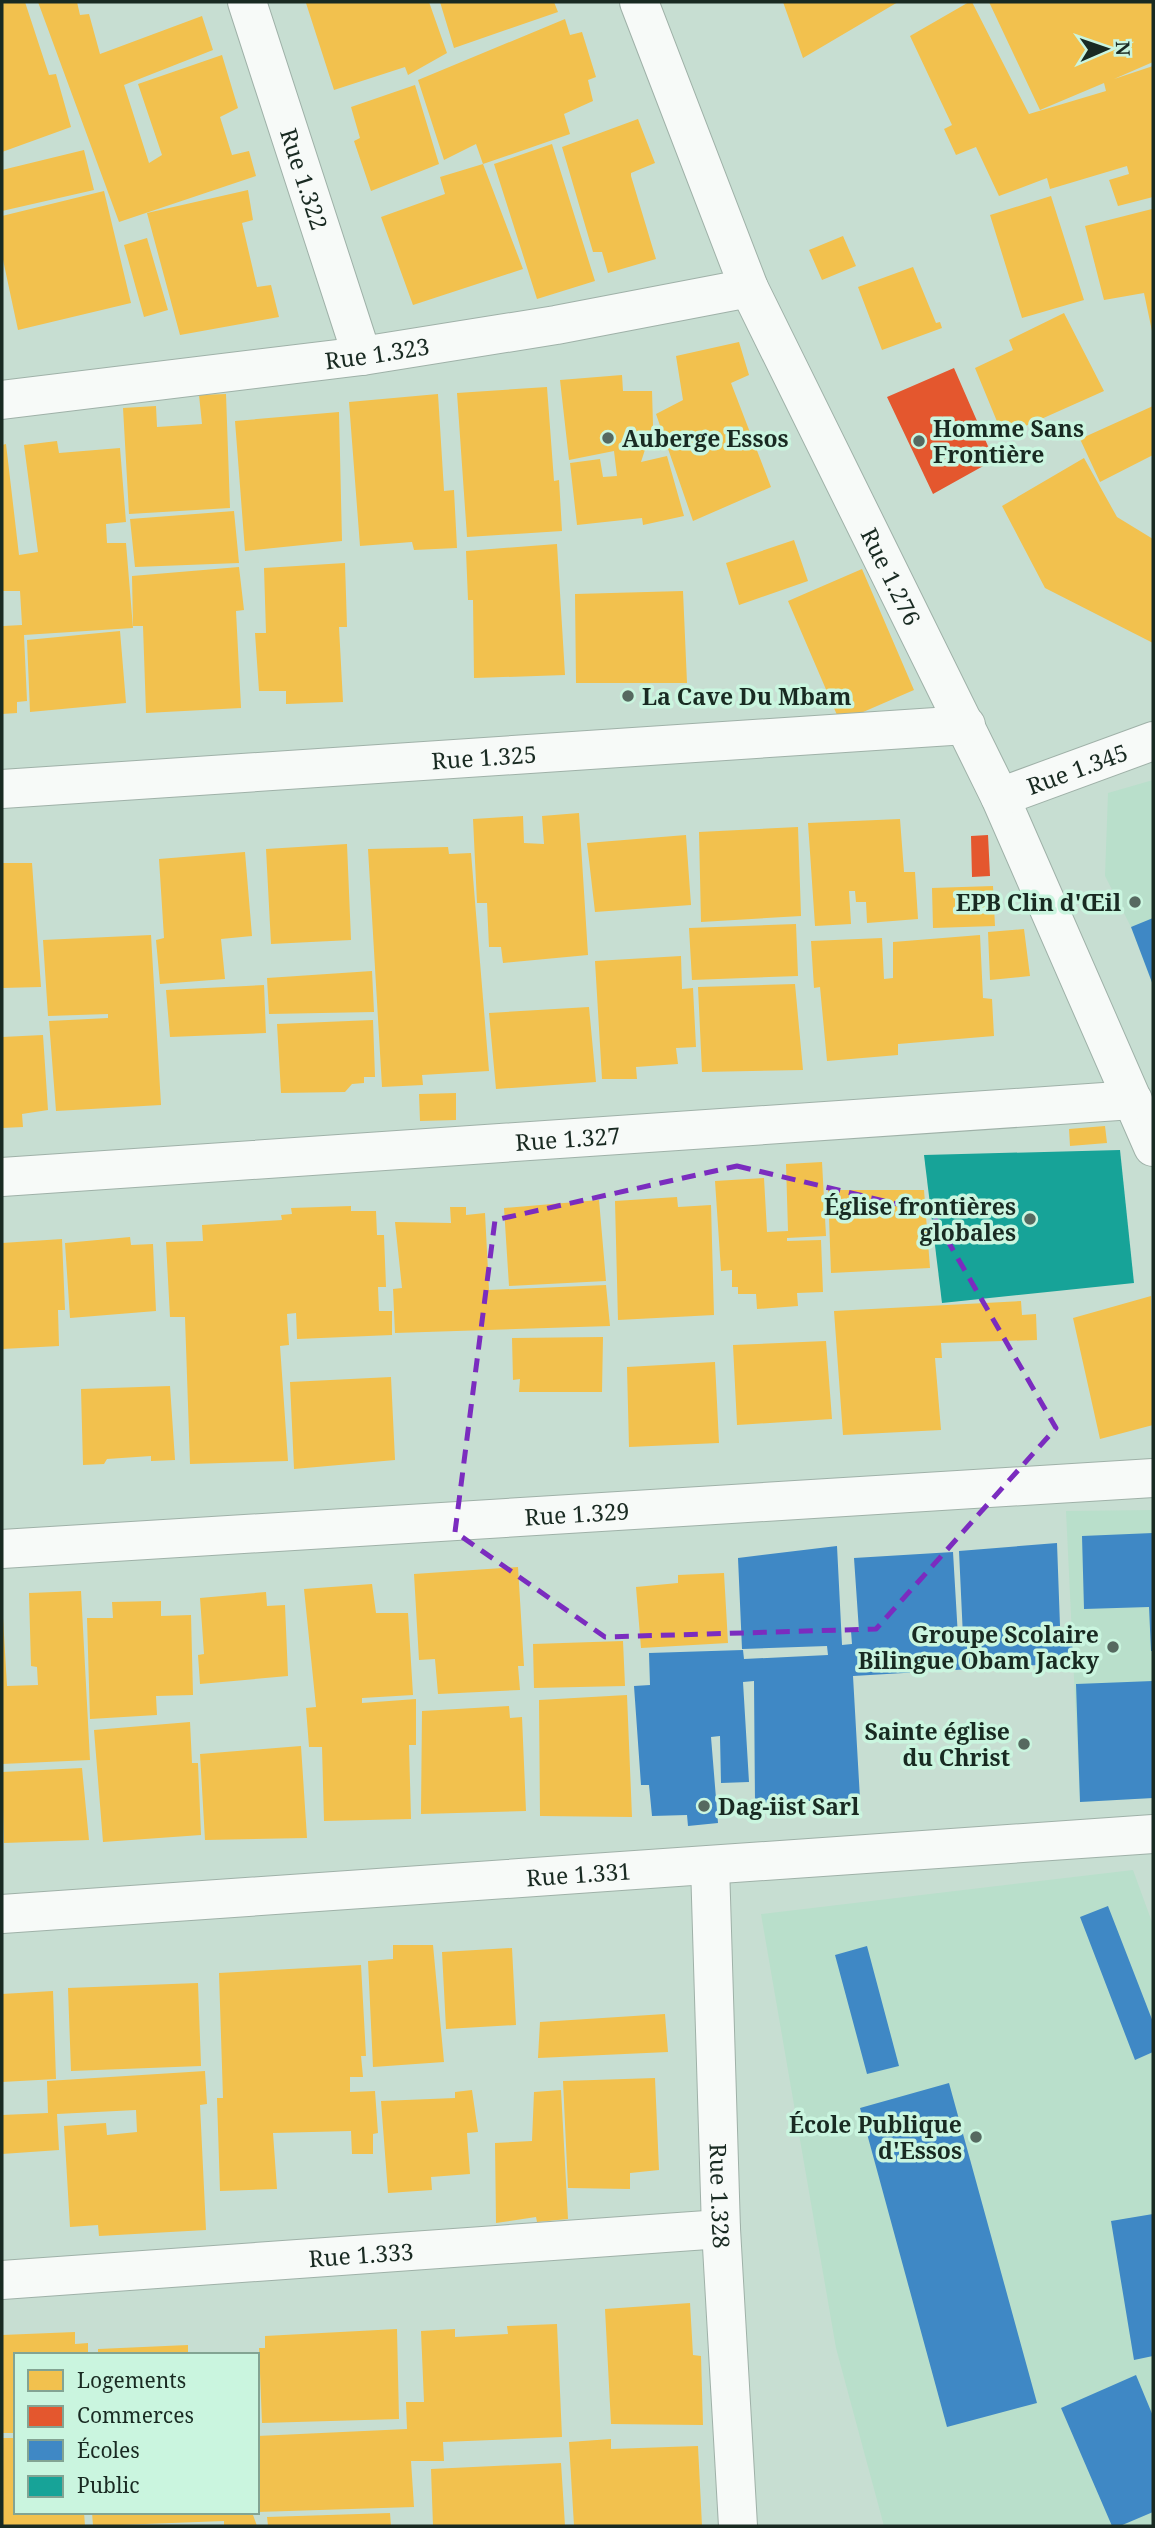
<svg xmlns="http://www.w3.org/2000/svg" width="1155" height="2528" viewBox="0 0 1155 2528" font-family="'Noto Serif',serif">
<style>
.built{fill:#b9dfcb}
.homes{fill:#f2c14e}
.shops{fill:#e4572e}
.schools{fill:#3f88c5}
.public{fill:#17a398}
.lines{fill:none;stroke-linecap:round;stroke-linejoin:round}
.minor-casing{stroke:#9fb1a8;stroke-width:40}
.minor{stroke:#f7faf8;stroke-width:38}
.marked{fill:none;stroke:#7b2cbf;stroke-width:5;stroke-dasharray:14 9;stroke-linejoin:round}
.poi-dot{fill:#566960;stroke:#caf5df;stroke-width:2.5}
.labels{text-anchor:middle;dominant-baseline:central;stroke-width:7;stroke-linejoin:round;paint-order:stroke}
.street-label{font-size:23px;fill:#192a22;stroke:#caf5df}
.poi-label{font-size:23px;font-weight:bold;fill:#192a22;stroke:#caf5df;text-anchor:end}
</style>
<rect width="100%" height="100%" fill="#c7ded2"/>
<path class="built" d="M1153 780V986L1131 927 1105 876 1108 793Z
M1153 1510V1798L1080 1802 1066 1511Z
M1133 1870 1153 1925V2526H884L836 2348 761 1914Z"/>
<path class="homes" d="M2 2H25L49 75 56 74 71 127 2 152Z
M38 2H77L80 15 89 14 100 54 202 16 213 50 124 85 149 163 162 155 138 84 222 55 238 108 220 117 232 155 249 151 256 176 119 222Z
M429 2 447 53 408 75 405 67 334 90 306 3Z
M440 2H554L558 12 454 48Z
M783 2H898L803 58Z
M969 2H972L1029 114 1106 91 1104 83 1040 110 989 2H1153V62L1114 79 1153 66V197L1118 206 1109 180 1129 174 1127 166 1050 189 1047 178 999 196 976 147 956 155 944 129 952 125 910 36Z
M565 19 570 35 582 32 596 77 588 80 593 101 564 114 570 134 483 164 523 269 413 305 381 217 445 194 440 177 483 164 476 144 444 160 418 80Z
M415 85 439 164 371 191 354 141 360 138 351 107Z
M638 119 655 163 631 173V176L656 259 608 273 602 252H593L562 147Z
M552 144 595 281 537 299 494 164Z
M84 150 94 190 2 211V170Z
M248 190 253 220 242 223 257 287 271 285 279 317 180 335 147 213Z
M104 191 131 303 18 330 2 255V216Z
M1051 196 1084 300 1022 318 990 215Z
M1152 209 1153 331H1152L1144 293 1104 300 1085 226Z
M843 236 856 266 822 280 809 250Z
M147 238 168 310 144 317 124 245Z
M913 267 936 323 940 322 942 328 882 350 858 287Z
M1064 313 1104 391 1003 436 975 368 1013 350 1009 340Z
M739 342 749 375 731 383 771 487 693 521 656 414 683 400 676 356Z
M622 375 623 391H652L653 425 641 462 667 456 684 516 643 525 642 518 577 525 570 463 600 459 603 477 617 476 614 451 569 460 560 380Z
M547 387 554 481 559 480 562 531 467 537 457 393Z
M226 394 230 508 129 514 123 408 156 406 157 427 202 424 199 395Z
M438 394 444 491 454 490 457 548 414 550 412 542 360 546 349 402Z
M1153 406V455L1100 482 1080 439Z
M339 412 342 541 245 551 235 421Z
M57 441 59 453 120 448 126 522 106 524 107 543H126L133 628 24 635 27 701 17 702V713L2 714 3 626 22 625 20 591H2V445L6 444 19 555 38 552 24 445Z
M1084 458 1117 517 1153 539V643L1045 588 1002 506Z
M234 511 239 563 135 567 130 519Z
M794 540 808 581 739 605 726 563Z
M557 544 565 675 474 678 473 600H468L466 551Z
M345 563 347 627H339L343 702 286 704V691H259L255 633H266L264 568Z
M239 567 244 610 236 611 241 708 146 713 143 626H133L132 576Z
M862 569 914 690 840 722 788 601Z
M683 591 687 683H576L575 594Z
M120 631 126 703 30 712 27 640Z
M579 813 588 955 503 963 501 947H489L487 903H477L473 819 523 816 524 843 544 844 542 816Z
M900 819 904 872H915L918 919 867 923 866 902H856L855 891H849L851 924 815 926 808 823Z
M798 827 801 916 701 922 699 832Z
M686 835 691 905 595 912 587 843Z
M347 844 351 940 271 944 266 849Z
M448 847 449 854 471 853 489 1071 422 1075 423 1085 382 1087 368 849Z
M245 852 252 936 221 939 225 979 160 984 156 940 164 938 159 859Z
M2 863H32L41 987 2 988Z
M993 886 995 926 933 928 932 888Z
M796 924 798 976 692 980 689 928Z
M1024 929 1030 976 990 980 988 932Z
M151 935 161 1105 56 1111 49 1021 108 1018V1014L48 1016 43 940Z
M980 935 983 998 992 999 994 1036 898 1044V1055L827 1061 820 987 814 988 811 941 882 938 884 979 893 978V942Z
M681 956 682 989 693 988 696 1047 676 1048 678 1064 636 1067 637 1079H602L595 961Z
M372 971 374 1012 269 1014 267 978Z
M795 984 803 1070 702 1072 698 987Z
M264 985 266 1033 170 1037 166 990Z
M589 1007 596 1082 496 1089 489 1013Z
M373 1020 375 1077H364V1083L352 1084 345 1092 281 1093 277 1024Z
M43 1035 48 1110 22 1114 23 1127 2 1128V1037Z
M456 1093V1120L420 1121 419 1094Z
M1105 1126 1107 1143 1070 1146 1069 1129Z
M822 1162 826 1236 787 1238V1241L821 1240 823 1292 797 1293 798 1306 757 1309 756 1294H738V1287H732V1270L721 1271 715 1181 764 1178 767 1232 788 1231 786 1164Z
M828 1190H924L930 1268 831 1273Z
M677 1197 678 1207 711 1205 714 1315 618 1320 615 1201Z
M599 1200 606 1281 509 1286 504 1208Z
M351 1206V1211H376L377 1235H384L386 1287H378L379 1311H392V1335L297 1339 296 1313 287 1314 289 1345 280 1346 288 1461 190 1464 185 1317H170L166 1242 203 1241 202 1225 282 1220 281 1215 292 1214 291 1208Z
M450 1207H466V1215L485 1213 489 1290 606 1285 610 1326 395 1333 393 1289 402 1288 395 1222 451 1223Z
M130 1237 131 1245 153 1244 156 1311 70 1318 65 1243Z
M62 1239 65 1310H58L59 1346 2 1349V1243Z
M1151 1296 1153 1425 1100 1439 1073 1318Z
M1021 1301 1022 1315 1036 1314 1037 1340 941 1343 942 1358H935L941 1430 843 1435 834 1311Z
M603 1337 602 1392H519L520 1379 513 1380 512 1338Z
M826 1341 832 1419 737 1425 733 1345Z
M715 1362 719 1443 629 1447 627 1367Z
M391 1377 395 1460 294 1469 290 1382Z
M170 1386 175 1460 151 1461V1456L107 1459 104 1464 83 1465 81 1389Z
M518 1567 524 1666H518L520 1690 438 1694 435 1659 419 1660 414 1574Z
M724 1573 728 1643 641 1648 636 1587 678 1583V1575Z
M372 1584 376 1613H408L413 1695 362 1698V1703L416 1699V1745H409L411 1819 324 1821 322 1747H309L306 1708 316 1707 304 1589Z
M81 1591 90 1760 2 1764V1601L7 1686 38 1685 37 1667 31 1666 29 1593Z
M266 1592 267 1606 285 1605 288 1676 200 1684 198 1655 204 1654 200 1598Z
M161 1601V1616L191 1615 193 1695 156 1696 157 1715 90 1719 87 1618H113L112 1602Z
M623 1641 625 1686 534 1688 533 1644Z
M627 1695 632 1817 540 1816 539 1700Z
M509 1706 510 1718 522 1717 526 1811 421 1814 422 1711Z
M190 1722 192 1763H198L201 1835 103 1842 94 1730Z
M301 1746 307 1838 205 1840 200 1754Z
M82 1768 89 1840 4 1843 2 1772Z
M393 1945H433L444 2062 373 2067 368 1961 393 1959Z
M512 1948 516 2025 446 2029 442 1952Z
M361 1965 366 2056H361L363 2077H350V2092L375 2091 378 2133 373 2134V2154H352L351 2131 273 2133 277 2189 220 2191 217 2098H223L219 1973Z
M198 1983 201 2066 71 2071 68 1988Z
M53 1991 56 2079 2 2082V1994Z
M665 2014 668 2052 538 2058 540 2022Z
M205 2071 207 2104 200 2105 206 2230 99 2236 98 2225 70 2227 64 2126 106 2123 107 2135 137 2132 136 2110 57 2114 59 2150 2 2154V2115L48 2113 47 2081Z
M655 2078 659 2170 630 2173V2189L568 2188 563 2081Z
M472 2090 478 2132 467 2133 470 2174 431 2177 432 2190 388 2193 381 2101 455 2098V2092Z
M561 2090 568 2219 537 2222 536 2217 496 2223 495 2143 532 2141 534 2092Z
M690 2303 693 2355 701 2356 703 2425 611 2424 605 2309Z
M557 2324 562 2437 443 2442 444 2461H411L414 2507 257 2512V2436L407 2429 406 2402H424L421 2331 455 2329V2337L508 2334 507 2326Z
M397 2329 399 2419 262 2423 259 2348H265V2336Z
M75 2332V2344L88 2343V2355H16V2433H2V2335Z
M188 2345V2355H98V2349Z
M2 2438H16V2512H84L85 2526H2Z
M611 2439V2449L698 2446 702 2526H574L569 2442Z
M561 2463 565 2526H433L431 2469Z
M92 2512H252L257 2526H224V2521L93 2526Z
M390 2513 391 2526H268L267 2517Z"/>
<path class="shops" d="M954 368 994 460 933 494 887 397Z
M988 835 990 876 972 877 971 836Z"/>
<path class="schools" d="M1153 918V985L1131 927Z
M1153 1533V1651H1151L1149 1607 1084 1609 1082 1536Z
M1057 1543 1060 1626 1043 1627 1044 1632 1072 1631 1073 1663 853 1676 860 1799 755 1803 754 1681 743 1682 749 1782 721 1783 720 1736 711 1737 718 1823 688 1826 687 1815 652 1816 649 1785H641L634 1686 650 1685 649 1653 743 1650 744 1659 828 1655 827 1646 742 1649 738 1558 837 1546 842 1645 852 1644 851 1631H859L854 1558 953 1552 958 1637H963L959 1551Z
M1153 1681V1798L1080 1802 1076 1684Z
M1108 1906 1153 2022V2052L1135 2060 1080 1917Z
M867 1946 899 2066 867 2074 835 1955Z
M949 2083 1037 2403 947 2427 860 2108Z
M1153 2214V2356L1134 2360 1111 2221Z
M1136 2375 1153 2416V2512L1120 2526H1112L1061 2408Z"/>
<path class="public" d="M1120 1150 1134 1283 942 1303 924 1155Z"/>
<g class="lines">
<g class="minor-casing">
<g id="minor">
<path id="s1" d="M247 2 362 356"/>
<path id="s2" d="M639 2 749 288 1000 797 1153 1147"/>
<path id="s3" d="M2 400 362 356 556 325 749 288"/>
<path id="s4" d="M2 789 966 725"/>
<path id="s5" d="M1000 797 1153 741"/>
<path id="s6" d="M2 1177 1133 1100"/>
<path id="s7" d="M2 1549 1153 1478"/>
<path id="s8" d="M710 1865 721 2229 738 2526"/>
<path id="s9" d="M2 1914 1153 1834"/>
<path id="s10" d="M2 2280 721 2229"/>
</g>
</g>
<use href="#minor" class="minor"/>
</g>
<path class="marked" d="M737 1166 931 1212 1056 1428 876 1629 605 1637 455 1532 495 1220Z"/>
<g class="poi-dot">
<circle cx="608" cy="438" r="7"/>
<circle cx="919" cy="441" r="7"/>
<circle cx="628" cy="696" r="7"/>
<circle cx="1135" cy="902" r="7"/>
<circle cx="1030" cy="1219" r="7"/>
<circle cx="1113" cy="1647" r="7"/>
<circle cx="1024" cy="1744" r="7"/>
<circle cx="704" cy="1806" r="7"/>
<circle cx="976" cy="2137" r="7"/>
</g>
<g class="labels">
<g class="street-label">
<text stroke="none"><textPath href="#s1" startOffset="186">Rue 1.322</textPath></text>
<text stroke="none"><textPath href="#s3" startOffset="378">Rue 1.323</textPath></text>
<text stroke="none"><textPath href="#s2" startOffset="628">Rue 1.276</textPath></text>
<text stroke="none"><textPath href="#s4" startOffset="483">Rue 1.325</textPath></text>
<text stroke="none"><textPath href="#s5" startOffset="82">Rue 1.345</textPath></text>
<text stroke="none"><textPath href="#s6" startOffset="567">Rue 1.327</textPath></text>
<text stroke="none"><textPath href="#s7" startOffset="576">Rue 1.329</textPath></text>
<text stroke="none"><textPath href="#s9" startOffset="578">Rue 1.331</textPath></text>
<text stroke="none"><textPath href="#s8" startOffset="331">Rue 1.328</textPath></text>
<text stroke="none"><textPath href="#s10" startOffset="360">Rue 1.333</textPath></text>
</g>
<g class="poi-label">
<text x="933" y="428" text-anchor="start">Homme Sans<tspan x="933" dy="26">Frontière</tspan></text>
<text x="622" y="438" text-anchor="start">Auberge Essos</text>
<text x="642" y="696" text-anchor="start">La Cave Du Mbam</text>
<text x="1121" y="902">EPB Clin d'Œil</text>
<text x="1016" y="1206">Église frontières<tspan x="1016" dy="26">globales</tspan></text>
<text x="1099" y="1634">Groupe Scolaire<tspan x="1099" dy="26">Bilingue Obam Jacky</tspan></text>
<text x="1010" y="1731">Sainte église<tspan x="1010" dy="26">du Christ</tspan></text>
<text x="718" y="1806" text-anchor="start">Dag-iist Sarl</text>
<text x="962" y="2124">École Publique<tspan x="962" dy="26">d'Essos</tspan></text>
</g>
</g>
<rect width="1155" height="2528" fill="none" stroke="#192a22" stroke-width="7"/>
<rect x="14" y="2353" width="245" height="161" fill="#caf5df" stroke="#83a493" stroke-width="2"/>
<rect x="28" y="2370" width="35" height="21" fill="#f2c14e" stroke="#83a493" stroke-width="2"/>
<text x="77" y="2388" font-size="21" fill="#192a22">Logements</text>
<rect x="28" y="2406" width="35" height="21" fill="#e4572e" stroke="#83a493" stroke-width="2"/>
<text x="77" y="2423" font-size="21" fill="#192a22">Commerces</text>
<rect x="28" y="2440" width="35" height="21" fill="#3f88c5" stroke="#83a493" stroke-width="2"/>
<text x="77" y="2458" font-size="21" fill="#192a22">Écoles</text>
<rect x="28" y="2476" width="35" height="21" fill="#17a398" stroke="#83a493" stroke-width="2"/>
<text x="77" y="2493" font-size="21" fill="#192a22">Public</text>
<g transform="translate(1106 49) rotate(88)" stroke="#caf5df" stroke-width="5" paint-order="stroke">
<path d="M0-5L12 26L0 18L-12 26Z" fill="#192a22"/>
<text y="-10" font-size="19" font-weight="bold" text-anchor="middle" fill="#192a22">N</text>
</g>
</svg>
